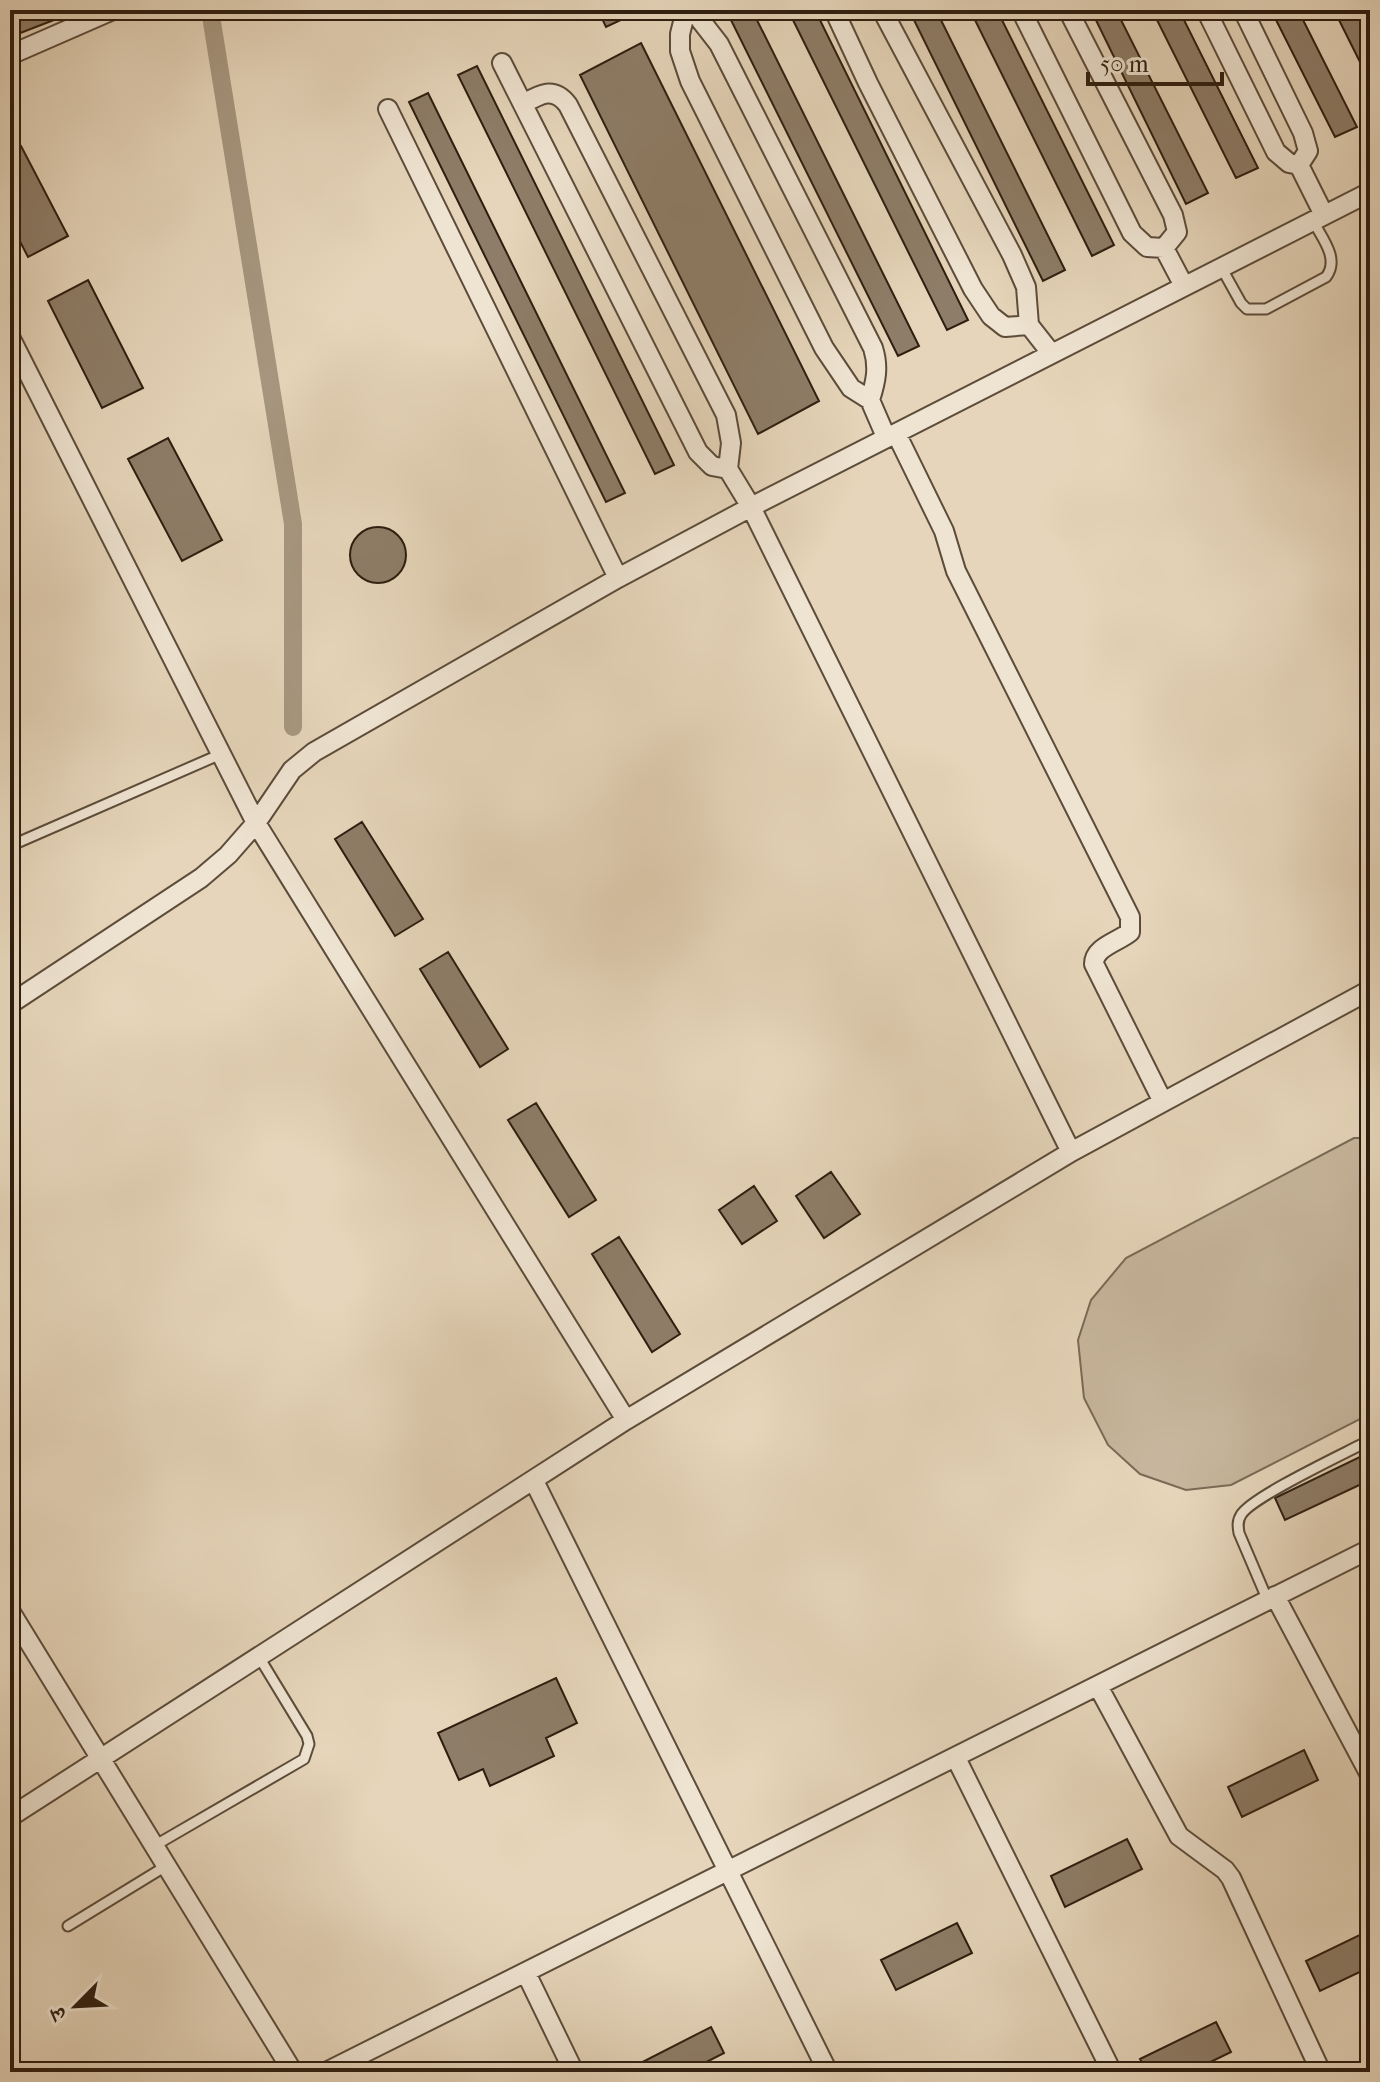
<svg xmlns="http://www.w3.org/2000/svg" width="1380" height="2082" viewBox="0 0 1380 2082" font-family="'IM FELL French Canon','Noto Serif Devanagari',serif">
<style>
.green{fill:#c7b69d;stroke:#7a6a56;stroke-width:2}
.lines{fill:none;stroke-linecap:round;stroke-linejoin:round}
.canal{stroke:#a79780;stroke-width:18}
.building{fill:#8e7d68;stroke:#2e1e10;stroke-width:2}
.service-casing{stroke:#5c4c3a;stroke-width:13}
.minor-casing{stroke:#5c4c3a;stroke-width:22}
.service{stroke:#efe4d2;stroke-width:9}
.minor{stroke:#efe4d2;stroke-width:18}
</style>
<rect width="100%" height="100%" fill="#e6d5ba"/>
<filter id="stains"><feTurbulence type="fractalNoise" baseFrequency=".0025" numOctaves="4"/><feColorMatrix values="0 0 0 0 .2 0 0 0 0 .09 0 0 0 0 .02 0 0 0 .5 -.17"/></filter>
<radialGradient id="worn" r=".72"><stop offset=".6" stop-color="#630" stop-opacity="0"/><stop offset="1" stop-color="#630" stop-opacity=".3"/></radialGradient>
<path class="green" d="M1354 1138H1370V1414L1231 1485 1186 1490 1140 1474 1108 1445 1084 1398 1078 1340 1091 1300 1126 1258Z"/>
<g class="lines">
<path class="canal" d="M210 10 293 524V727"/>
</g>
<path class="building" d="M23 10H76L77 11 10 37V15Z
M598 10H642L606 27Z
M726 10H752L919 346 898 356Z
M788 10H815L968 320 947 330Z
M919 10H936L1065 270 1043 281 911 14Z
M970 10H997L1114 245 1092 256Z
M1091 10H1116L1208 193 1186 204Z
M1152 10H1179L1258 168 1236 178Z
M1271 10H1298L1357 127 1335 137Z
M1334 10H1361L1370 28V82Z
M641 43 819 401 758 434 580 75Z
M477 66 674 465 655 474 458 75Z
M428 93 625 493 606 502 409 102Z
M21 146 68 236 28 257 10 222V152Z
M88 280 143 388 102 408 48 301Z
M168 438 222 540 182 561 128 459Z
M350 555a28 28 0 1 1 56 0a28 28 0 1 1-56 0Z
M362 822 423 919 395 936 335 839Z
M448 952 508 1049 480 1067 420 969Z
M536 1103 596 1200 569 1217 508 1120Z
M831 1172 860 1214 824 1238 796 1196Z
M754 1186 777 1221 742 1244 719 1210Z
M619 1237 680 1334 652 1352 592 1254Z
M1370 1452V1480L1285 1520 1275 1498Z
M556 1678 577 1723 546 1738 554 1756 490 1786 483 1769 459 1780 438 1733Z
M1304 1750 1318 1780 1242 1817 1228 1787Z
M1127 1839 1142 1869 1065 1907 1051 1876Z
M957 1923 972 1953 896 1990 881 1960Z
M1370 1930V1967L1320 1991 1306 1961Z
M1216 2022 1231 2052 1190 2072H1147L1140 2059Z
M711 2027 724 2053 687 2072H623Z"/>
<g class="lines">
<g class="service-casing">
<path id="service" d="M1221 267 1241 303 1247 309H1266L1326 277C1340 259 1322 238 1313 221
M10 846 221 754
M1268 1601 1239 1533C1238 1527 1237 1521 1241 1515 1251 1497 1346 1453 1370 1440
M154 1846 304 1759 309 1744 307 1736 259 1657
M68 1926 166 1866"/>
</g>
<g class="minor-casing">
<path id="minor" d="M686 10 680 34V51L690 81 824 348 851 388 870 400 886 437
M834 10 868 83 973 289 991 316 1005 327 1029 325
M882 10 1012 255 1026 287 1029 325 1051 353
M1021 10 1132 233 1147 247 1164 248 1184 286
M1068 10 1173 215 1177 232 1164 248
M1206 10 1276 152 1289 163 1299 165 1324 215
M1243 10 1303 133 1308 151 1299 165
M687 11 698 17 719 44 873 348C879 367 876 381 870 400
M10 55 113 10
M502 63 698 452 712 466 728 469 751 507 1071 1152
M523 104C540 94 554 86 568 105L726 415 731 443 728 469
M388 109 618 578
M10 337 256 823 626 1420
M896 433 944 531 956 571 1130 917V932C1118 942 1094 947 1094 964L1163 1102
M10 1004 201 878 228 855 256 823 292 770 314 752 618 578 751 507 1370 192
M534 1481 828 2072
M1275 1596 1370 1775
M10 1611 293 2072
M1098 1686 1179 1836 1225 1870 1231 1878 1321 2072
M956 1758 1112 2072
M10 1817 626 1420 1071 1152 1370 990
M526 1973 574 2072
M326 2072 1370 1549"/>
</g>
<use href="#service" class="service"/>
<use href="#minor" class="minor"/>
</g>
<rect width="1380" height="2082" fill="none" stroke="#e6d5ba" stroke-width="40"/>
<rect x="12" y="12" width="1356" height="2058" fill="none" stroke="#2e1e10" stroke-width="4"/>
<rect x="20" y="20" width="1340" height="2042" fill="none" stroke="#2e1e10" stroke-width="2"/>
<g transform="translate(76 2006) rotate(246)" stroke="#efe4d2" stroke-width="6" paint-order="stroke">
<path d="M0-6L14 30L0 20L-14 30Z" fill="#2e1e10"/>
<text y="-12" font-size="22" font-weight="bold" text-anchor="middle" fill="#2e1e10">उ</text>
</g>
<path d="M1088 72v12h134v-12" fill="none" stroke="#2e1e10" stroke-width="4"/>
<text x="1100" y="72" font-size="24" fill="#2e1e10" stroke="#efe4d2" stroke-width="6" paint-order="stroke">50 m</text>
<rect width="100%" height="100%" filter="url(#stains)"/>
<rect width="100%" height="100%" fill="url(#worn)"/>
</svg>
